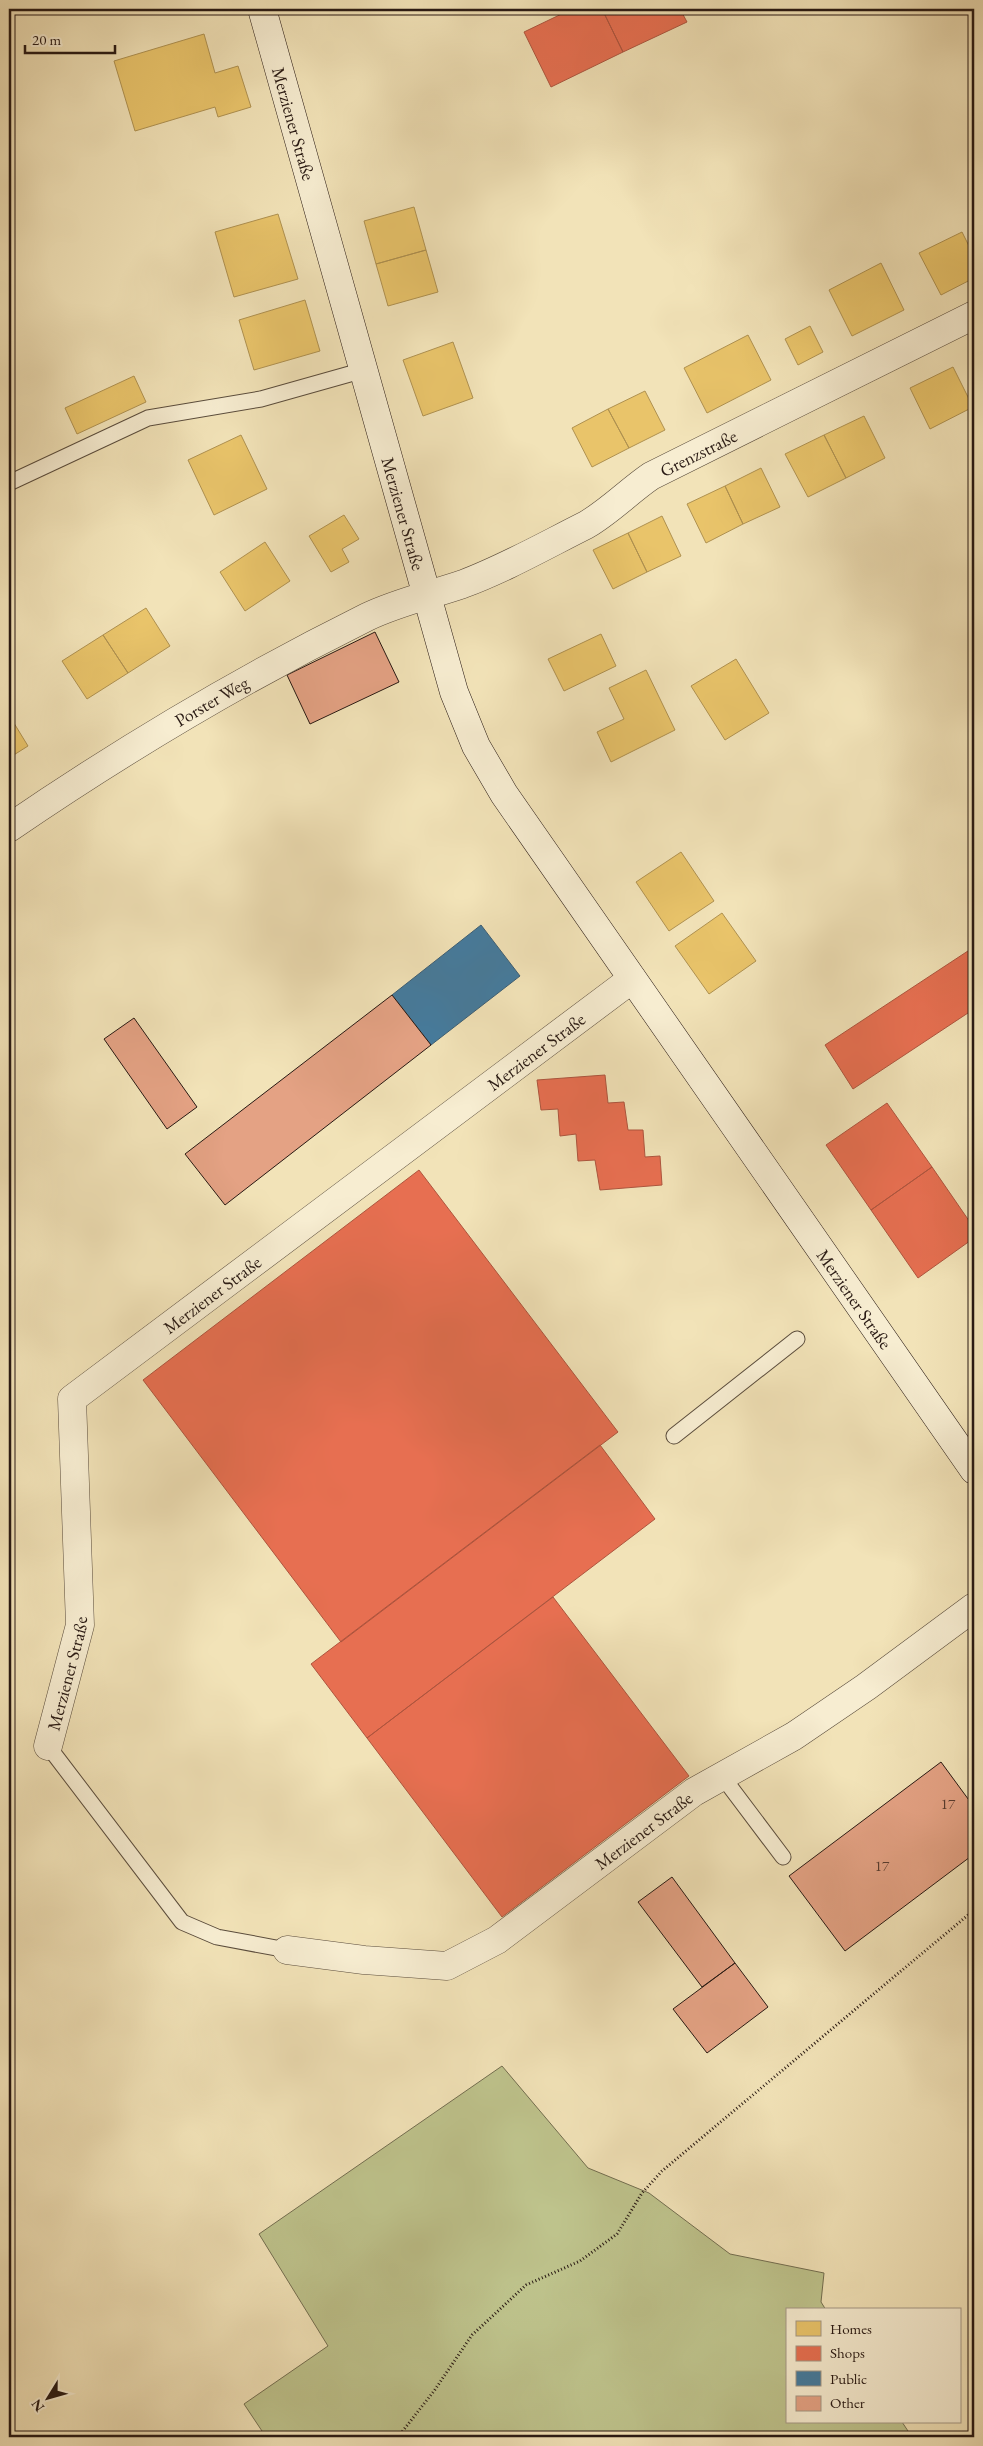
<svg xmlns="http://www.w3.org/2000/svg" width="983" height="2446" viewBox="0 0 983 2446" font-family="'EB Garamond',serif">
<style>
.green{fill:#bec38c;stroke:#736e50}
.homes{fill:#e9c46a;stroke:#af9150}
.shops{fill:#e76f51;stroke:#ae553e}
.public{fill:#457b9d;stroke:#3c5e74}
.building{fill:#e4a284;stroke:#281913}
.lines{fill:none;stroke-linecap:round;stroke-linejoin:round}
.service-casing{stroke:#5a4c3c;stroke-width:17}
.minor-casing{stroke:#5a4c3c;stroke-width:29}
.secondary-casing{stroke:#281913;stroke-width:29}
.path{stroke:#281913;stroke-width:3;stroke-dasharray:1 2.5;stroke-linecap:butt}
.service{stroke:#f7edd1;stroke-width:15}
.minor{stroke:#f7edd1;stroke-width:28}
.secondary{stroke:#f7edd1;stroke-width:28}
.labels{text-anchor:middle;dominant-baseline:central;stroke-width:5;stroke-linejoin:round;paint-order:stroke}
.number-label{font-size:15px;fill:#573b2f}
.street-label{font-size:18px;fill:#281913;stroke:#f7edd1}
</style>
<rect width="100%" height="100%" fill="#f2e3b8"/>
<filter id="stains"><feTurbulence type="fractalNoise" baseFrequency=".004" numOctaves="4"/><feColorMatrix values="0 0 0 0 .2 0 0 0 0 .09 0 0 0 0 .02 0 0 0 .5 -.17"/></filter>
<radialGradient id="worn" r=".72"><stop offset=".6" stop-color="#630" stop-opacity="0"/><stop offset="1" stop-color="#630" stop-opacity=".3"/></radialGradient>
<path class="green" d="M502 2066 588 2168 649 2193 730 2254 824 2273 821 2302 826 2310H787V2422H902L912 2437H266L244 2404 328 2346 259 2234Z"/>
<path class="homes" d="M204 34 215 73 238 66 251 107 218 117 215 107 135 131 114 61Z
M414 207 426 250 376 264 364 221Z
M278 214 298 279 234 297 215 232Z
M962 232 974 256V278L941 295 919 253Z
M426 250 438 292 388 306 376 264Z
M881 263 904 310 852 336 829 290Z
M305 300 320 351 254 370 239 320Z
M810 326 823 352 798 365 785 339Z
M748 335 771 380 707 413 684 368Z
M453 342 473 398 423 416 403 360Z
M953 367 973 407 930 429 910 388Z
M134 376 146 402 77 434 65 408Z
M645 391 665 430 629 448 608 409Z
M608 409 629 448 592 467 572 428Z
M864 416 885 458 846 478 824 435Z
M241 435 267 489 214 515 188 460Z
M824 435 846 478 808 497 785 454Z
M761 468 780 507 743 524 725 486Z
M725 486 743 524 706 543 687 504Z
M344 515 359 539 342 549 349 562 331 572 309 536Z
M662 516 681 556 647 572 628 533Z
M628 533 647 572 613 589 593 550Z
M265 542 290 581 245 611 220 572Z
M146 608 170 646 128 673 103 635Z
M601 634 616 666 564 691 548 659Z
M103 635 128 673 87 699 62 661Z
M736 659 769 713 725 740 691 686Z
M646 670 675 730 611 762 597 732 624 719 609 688Z
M9 715 28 746 9 758Z
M681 852 714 901 669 931 636 882Z
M722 913 756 961 709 994 675 946Z"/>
<path class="shops" d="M572 9H602L623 52 551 87 524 32Z
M602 9H680L687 22 623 52Z
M974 947V1009L853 1089 825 1045Z
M605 1075 608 1103 624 1102 628 1130H643L645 1157 660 1156 662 1185 600 1190 595 1160 578 1161 576 1134 560 1136 558 1109 541 1110 537 1080Z
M887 1103 932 1167 871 1210 826 1145Z
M932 1167 974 1228V1238L918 1278 871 1210Z
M419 1170 618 1432 341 1642 143 1380Z
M600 1445 655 1519 367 1738 311 1664Z
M553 1597 689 1776 502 1917 367 1738Z"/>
<path class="public" d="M481 925 520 976 431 1045 392 995Z"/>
<path class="building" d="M375 632 399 682 310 724 287 675Z
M392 995 431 1045 225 1205 185 1154Z
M134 1018 197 1107 167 1129 104 1039Z
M941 1762 974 1807V1854L845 1951 789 1876Z
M672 1877 735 1963 702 1987 638 1902Z
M735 1963 768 2007 707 2053 673 2009Z"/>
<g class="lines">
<g class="service-casing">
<path id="service" d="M9 483 148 418 261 399 364 370
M674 1436 797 1339
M48 1746 182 1922 217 1937 287 1950
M722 1776 783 1857"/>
</g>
<g class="minor-casing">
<g id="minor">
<path id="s1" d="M9 828C123 750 242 679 367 617 398 602 431 595 463 584 506 568 546 545 586 525 610 511 629 491 651 476L974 315"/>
<path id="s2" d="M48 1746 80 1625 72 1399 632 979"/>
<path id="s3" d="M287 1950 364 1960 447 1966 497 1940 694 1792 794 1736 866 1687 974 1607"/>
</g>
</g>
<g class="secondary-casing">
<g id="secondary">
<path id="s4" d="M262 9 454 692 476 746 504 794 974 1470"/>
</g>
</g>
<path class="path" d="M398 2437 434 2391 472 2335 526 2285 580 2261 617 2234 642 2193 662 2171 974 1910"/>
<use href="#service" class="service"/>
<use href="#minor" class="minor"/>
<use href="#secondary" class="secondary"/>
</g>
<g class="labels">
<g class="number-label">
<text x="948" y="1803">17</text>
<text x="882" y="1865">17</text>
</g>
<g class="street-label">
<text stroke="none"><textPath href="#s4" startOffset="119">Merziener Straße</textPath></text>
<text stroke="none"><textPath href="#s1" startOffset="788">Grenzstraße</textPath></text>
<text stroke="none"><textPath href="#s4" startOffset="524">Merziener Straße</textPath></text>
<text stroke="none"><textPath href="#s1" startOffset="239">Porster Weg</textPath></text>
<text stroke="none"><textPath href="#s2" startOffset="931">Merziener Straße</textPath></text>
<text stroke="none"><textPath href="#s2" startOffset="526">Merziener Straße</textPath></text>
<text stroke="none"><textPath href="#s4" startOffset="1438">Merziener Straße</textPath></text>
<text stroke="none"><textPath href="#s2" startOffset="75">Merziener Straße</textPath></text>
<text stroke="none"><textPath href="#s3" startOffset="400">Merziener Straße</textPath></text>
</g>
</g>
<rect width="983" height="2446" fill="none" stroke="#f2e3b8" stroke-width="30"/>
<rect x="10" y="10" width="963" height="2426" fill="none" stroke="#281913" stroke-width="2.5"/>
<rect x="15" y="15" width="953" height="2416" fill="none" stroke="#281913"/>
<rect x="786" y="2308" width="175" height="115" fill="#f7edd1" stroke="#a49885"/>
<rect x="796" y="2321" width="25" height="15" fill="#e9c46a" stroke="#a49885"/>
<text x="830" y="2334" font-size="15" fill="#281913">Homes</text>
<rect x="796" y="2346" width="25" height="15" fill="#e76f51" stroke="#a49885"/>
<text x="830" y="2358" font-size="15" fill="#281913">Shops</text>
<rect x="796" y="2371" width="25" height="15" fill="#457b9d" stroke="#a49885"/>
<text x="830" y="2384" font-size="15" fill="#281913">Public</text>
<rect x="796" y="2396" width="25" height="15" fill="#e4a284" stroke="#a49885"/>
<text x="830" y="2408" font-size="15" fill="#281913">Other</text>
<g transform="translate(48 2398) rotate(233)" stroke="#f7edd1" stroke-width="4" paint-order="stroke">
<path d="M0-4L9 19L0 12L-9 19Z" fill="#281913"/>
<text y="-8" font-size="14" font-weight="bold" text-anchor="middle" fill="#281913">N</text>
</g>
<path d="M25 45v8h90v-8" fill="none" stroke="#281913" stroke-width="2.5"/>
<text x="32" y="45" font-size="15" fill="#281913" stroke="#f7edd1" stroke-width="4" paint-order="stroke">20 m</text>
<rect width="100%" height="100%" filter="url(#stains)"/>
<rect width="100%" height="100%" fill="url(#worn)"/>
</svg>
